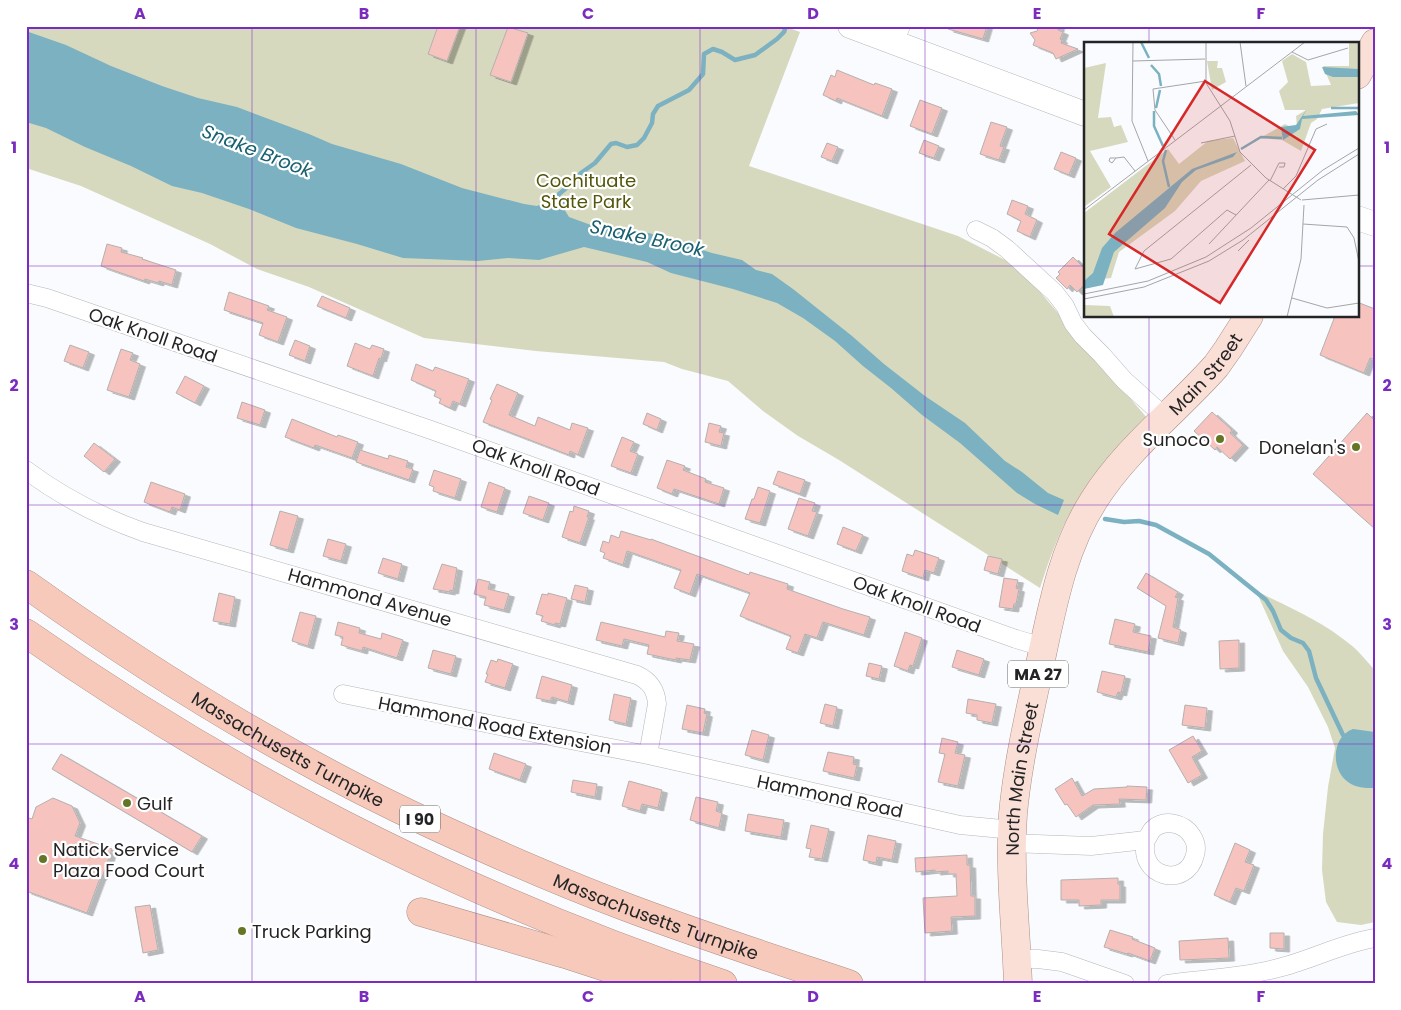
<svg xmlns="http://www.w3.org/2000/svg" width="1401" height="1010" viewBox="0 0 1401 1010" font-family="Poppins,sans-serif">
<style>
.green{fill:#d7d9be}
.water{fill:#7bb1c0}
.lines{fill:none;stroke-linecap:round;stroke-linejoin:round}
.stream{stroke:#7bb1c0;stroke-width:4.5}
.building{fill:#f7c3be;stroke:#b3b0b0;filter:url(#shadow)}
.street-casing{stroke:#b5b6b8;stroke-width:19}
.secondary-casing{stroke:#b5b6b8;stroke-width:25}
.primary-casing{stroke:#ac8f86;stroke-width:29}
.highway-casing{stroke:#ac8f86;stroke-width:29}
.street{stroke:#fff;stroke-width:18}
.secondary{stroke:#fff;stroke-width:24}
.primary{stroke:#fadfd6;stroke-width:28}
.highway{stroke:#f6c9ba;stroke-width:28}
.grid{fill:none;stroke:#7b2cbf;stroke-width:1;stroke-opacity:0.55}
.poi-dot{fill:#647625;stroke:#fff;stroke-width:2}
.labels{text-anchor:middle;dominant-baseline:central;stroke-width:4.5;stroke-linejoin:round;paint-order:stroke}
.shield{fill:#fff;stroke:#666667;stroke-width:1}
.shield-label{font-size:16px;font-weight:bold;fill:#242426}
.park-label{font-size:18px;fill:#53550a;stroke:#fff}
.street-label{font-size:18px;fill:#242426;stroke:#fff}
.poi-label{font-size:18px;fill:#242426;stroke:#fff;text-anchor:start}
.water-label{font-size:19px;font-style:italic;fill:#196071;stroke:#fff}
.inset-river{fill:none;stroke:#7bb1c0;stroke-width:2.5}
.inset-road{fill:none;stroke:#a4a5a8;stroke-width:1}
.view{fill:#d62828;fill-opacity:0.15;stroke:#d62828;stroke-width:2.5}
.inset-edge{fill:none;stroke:#242426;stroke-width:2.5}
.neatline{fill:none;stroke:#7b2cbf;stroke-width:2}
.grid-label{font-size:16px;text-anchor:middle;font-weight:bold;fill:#7b2cbf}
</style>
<defs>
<filter id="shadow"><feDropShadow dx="5.5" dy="3" stdDeviation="0" flood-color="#0004"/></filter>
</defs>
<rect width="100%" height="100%" fill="#fafbfe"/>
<path class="green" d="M26 26H784L800 32 749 166 958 236 1019 267 1147 418 1082 494C1062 523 1051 554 1040 588L839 460 798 436 763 411 728 381 682 369 664 362 536 351 424 338 309 287 257 269 210 244 81 186 26 168Z
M1256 591C1289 607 1322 621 1351 645 1360 652 1367 662 1375 670V922L1361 925 1337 922 1326 902 1322 870 1323 834 1328 787 1335 748 1328 727 1308 687 1283 651Z"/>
<path class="water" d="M26 31 66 45 111 66 162 86 198 98 237 107 309 134 332 144 401 164 462 188 524 204 537 206 549 199 559 194 565 199 564 209 569 217 591 225 607 228H623L638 232 649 233 712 253 742 260 756 270 772 274 793 289 852 336 884 364 925 396 965 423 1005 461 1022 472 1048 493 1064 500 1058 515 1035 504 1017 493 960 443 922 415 891 388 863 366 835 341 803 318 777 303 733 289 671 273 647 262 584 247 539 260 508 258 478 261 403 258 357 244 296 228 249 209 202 193 172 186 131 166 85 147 46 128 26 122Z
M1353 729 1375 732V788C1365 788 1356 788 1348 782 1330 769 1332 736 1353 729Z"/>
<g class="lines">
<path class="stream" d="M559 194 570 185 581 173 595 163 611 144 616 143 627 147 637 145 644 138 652 123 653 114 658 106 689 90 703 74 704 54 713 49 722 52 735 60 755 55 777 39 784 32 786 26
M1105 519 1124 522 1139 521 1156 525 1209 554 1266 600 1273 611 1281 630 1291 638 1303 643 1309 651 1316 678 1343 735 1346 739"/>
</g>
<path class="building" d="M438 26H460L447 61 428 54Z
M949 26H987L983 39 948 29Z
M1039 26H1059L1058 30 1063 32 1060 39 1062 40 1061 43 1078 49 1056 59 1053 53 1033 45 1035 40 1030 33 1037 31Z
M508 27 528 33 511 82 490 75Z
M837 70 874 85 875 83 892 89 882 116 837 98 836 101 823 95 831 75 835 77Z
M920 100 942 108 932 134 910 126Z
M991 122 1007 127 1000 146 1004 147 999 160 980 154Z
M924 140 939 146 934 158 919 153Z
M827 143 838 147 832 161 821 157Z
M1061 152 1076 158 1069 175 1054 169Z
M1012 200 1028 206 1025 214 1037 220 1030 237 1017 231 1021 221 1007 214Z
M107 244 122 248 121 252 143 258 142 259 176 270 172 285 159 281 158 283 145 279 144 281 101 266Z
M1073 257 1085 269V284L1077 292 1070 285 1067 289 1056 278 1060 274 1058 272Z
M229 292 269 306 267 310 287 317 278 342 259 335 263 323 224 310Z
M322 296 350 308 346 318 317 306Z
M1357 302 1375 309V360L1370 358 1364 373 1320 355 1335 316H1357Z
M295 340 310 346 305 361 289 355Z
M355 343 370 349 372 345 384 349 381 359 379 358 373 376 347 366Z
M70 345 89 352 83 368 64 361Z
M121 349 133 353 130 360 140 364 129 397 107 390Z
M416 364 433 371 435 367 469 379 460 404 453 401 450 408 439 403 441 399 434 396 436 391 411 380Z
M185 376 204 386 195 403 176 393Z
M497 384 518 393 509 415 535 426 538 417 570 430 572 423 588 428 578 455 570 451 569 455 483 422 492 400 490 399Z
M242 402 265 410 260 425 237 418Z
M1212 412 1232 430 1230 433 1243 445 1230 459 1217 447 1215 450 1194 431Z
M647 413 661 419 657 430 643 424Z
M1367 413 1375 421V529L1313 474Z
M292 419 337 437 338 435 358 442 352 458 315 445 314 448 285 437Z
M709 423 721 426 719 432 724 433 721 446 705 442Z
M622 437 634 442 630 451 638 454 631 473 611 466Z
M94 443 115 459 104 472 84 456Z
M360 450 388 459 389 455 408 461 406 467 413 469 409 480 356 462Z
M667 460 685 466 683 470 706 479 705 482 724 488 719 504 674 489 672 494 657 488Z
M434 470 461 479 455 498 433 491 434 487 429 485Z
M778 471 805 480 800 494 773 484Z
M151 482 185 494 180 510 172 507 170 512 144 502Z
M489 482 505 488 497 512 481 507Z
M758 487 770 491 760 523 745 519 752 499H754Z
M529 496 549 503 543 520 523 513Z
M799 498 815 503 812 511 817 512 808 536 788 529Z
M574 506 589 511 587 517H589L580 543 562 537 570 511 573 512Z
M280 511 298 516 288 550 270 545Z
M843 527 863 535 856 551 837 544Z
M621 531 651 540V539L749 575 750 572 788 584 787 589 843 609 870 617 864 635 823 622 817 638 805 634 798 653 786 649 791 636 740 616 750 593 697 574 690 594 674 588 681 570 627 551 623 565 603 558 605 553 600 551 603 541 609 543 611 535 619 538Z
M328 539 346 544 341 561 323 556Z
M915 550 939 558 934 573 925 570 923 578 902 571 907 554 913 556Z
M988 556 1002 559 998 574 984 570Z
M383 558 402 564 398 579 378 573Z
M442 564 457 568 453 591 450 590V592L433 589Z
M1146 573 1178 592 1175 597 1178 598 1173 627 1181 630 1178 643 1158 638 1166 606 1137 588Z
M1004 578 1018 580 1016 588 1019 589 1016 604H1014L1013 609 999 607Z
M478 579 490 582 488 589 509 594 504 610 484 605 486 597 474 594Z
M575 585 588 588 585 602 571 599Z
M219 593 235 597 230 624 213 621Z
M548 593 567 598 560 624 555 623V625L541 621 543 616 536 614 542 594 548 595Z
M300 612 316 616 308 646 292 641Z
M1115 619 1135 624 1133 632 1151 636 1148 652 1109 644Z
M338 622 360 628 359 633 381 639 382 633 403 640 397 658 363 647 362 651 341 645 343 637 335 635Z
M601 622 665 637 666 631 679 633 677 641 694 644 690 660 676 658V660L647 654 649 645 624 639 622 646 596 640Z
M905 632 922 638 913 666 910 665 908 671 894 666Z
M1239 640V668L1220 669 1219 641Z
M433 650 456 656 451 674 428 668Z
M957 650 984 659 979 675 952 667Z
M498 659 513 664 505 688 485 682 488 674H486L491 660 497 662Z
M869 663 882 666 879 679 866 676Z
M1102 671 1125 676 1121 693 1118 692 1116 697 1097 692Z
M542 676 572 685 568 702 552 697 550 701 536 698Z
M614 694 631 698 626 724 609 720Z
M968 699 996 704 992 723 977 720V715L966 713Z
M825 704 837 707 833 726 820 723Z
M687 705 705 709 704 713 707 714 703 733 682 729Z
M1185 705 1207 708 1205 728 1182 725Z
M752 730 769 735 763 760 745 755Z
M1193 736 1202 751 1192 757 1202 775 1188 783 1169 750Z
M942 738 958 742 955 753 965 755 958 786 938 782 945 754 939 753Z
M828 752 854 757 853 764 857 765 854 778 823 771Z
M494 753 526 764 520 780 489 769Z
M61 754 202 836 192 852 52 769Z
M1072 778 1082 796 1094 789 1127 787V786L1147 787 1146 800 1119 799 1120 804 1093 805 1076 817 1067 804 1065 805 1055 789Z
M573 780 597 784 595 797 571 792Z
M629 781 662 790 658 808 642 804 640 811 622 806Z
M696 797 718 802 716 811 722 813 719 828 690 820Z
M53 798 72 806 80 823 75 836 112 849 103 875 100 878 87 913 26 891V817L32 819 36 807Z
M748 814 784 820 781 837 745 831Z
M811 825 829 829 822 859 809 857 811 849 806 848Z
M868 835 896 841 892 860 877 857 876 863 863 860Z
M1235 843 1250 850 1245 862 1254 865 1244 891 1236 888 1230 902 1214 895Z
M967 855V865H970L971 896H975V916L951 917 952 931 925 933 923 898 957 896 956 874H948V871L935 872V870L916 872 915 858Z
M1118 878V884H1120V900H1101V905L1079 906V900H1061V880Z
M150 905 158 950 143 953 135 907Z
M1110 930 1133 937 1132 939 1155 948 1150 961 1128 953 1127 954 1104 947Z
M1270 933H1284V949L1270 948Z
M1228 938 1229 958 1180 960 1179 941Z"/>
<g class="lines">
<g class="street-casing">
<path id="street" d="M894 43 901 26
M976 230 992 238 1007 249 1055 293 1065 306 1073 323 1083 336 1102 355 1124 380 1166 418
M26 293 47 298 431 430 1016 639 1043 647
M26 470C62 497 101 517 143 532L637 675C650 681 656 690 657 704L648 755
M343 694 534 733 648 755 960 825 1013 830
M1012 843 1091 846 1146 840C1148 837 1150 833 1152 830 1164 818 1184 823 1192 836 1196 842 1197 848 1195 855 1187 889 1137 878 1146 840
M1017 959H1038L1062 962 1125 984
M1167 984C1205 979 1246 977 1282 967 1313 959 1343 943 1375 938"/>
</g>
<g class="secondary-casing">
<path id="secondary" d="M850 26 1085 114
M1357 218 1375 224"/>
</g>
<g class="primary-casing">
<g id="primary">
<path d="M1357 75 1375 43"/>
<path id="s1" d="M1018 984C1016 927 1009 870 1013 814 1018 759 1032 703 1043 650 1054 598 1065 545 1094 500 1126 449 1176 411 1216 366L1228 349 1249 316"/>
</g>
</g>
<g class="highway-casing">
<g id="highway">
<path id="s2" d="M26 584C155 676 291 760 435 826 498 855 562 883 626 907 700 935 774 959 849 984"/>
<path d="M26 633C240 783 475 901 723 984"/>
<path d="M421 912 565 954 657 984"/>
</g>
</g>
<use href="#street" class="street"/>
<use href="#secondary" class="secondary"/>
<use href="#primary" class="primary"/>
<use href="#highway" class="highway"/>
</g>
<path class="grid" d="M252 26V984M476 26V984M700 26V984M925 26V984M1149 26V44M26 266H1085M1357 266H1375M1149 316V984M26 505H1375M26 744H1375"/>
<g class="poi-dot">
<circle cx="1220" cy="439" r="5"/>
<circle cx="1356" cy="447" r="5"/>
<circle cx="127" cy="803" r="5"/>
<circle cx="43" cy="859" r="5"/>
<circle cx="242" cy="931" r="5"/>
</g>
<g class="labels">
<g class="shield">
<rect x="1008" y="660.5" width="60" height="27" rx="4"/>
<rect x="400" y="805.5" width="40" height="27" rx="4"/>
</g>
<g class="shield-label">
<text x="1038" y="674">MA 27</text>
<text x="420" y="819">I 90</text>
</g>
<g class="park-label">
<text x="586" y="180">Cochituate<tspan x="586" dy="21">State Park</tspan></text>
</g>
<g class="street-label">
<text transform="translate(153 335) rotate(19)">Oak Knoll Road</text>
<text stroke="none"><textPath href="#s1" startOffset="665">Main Street</textPath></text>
<text transform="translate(536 467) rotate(20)">Oak Knoll Road</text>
<text transform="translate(370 597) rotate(16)">Hammond Avenue</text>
<text transform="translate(917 604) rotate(20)">Oak Knoll Road</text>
<text transform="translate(495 725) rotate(11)">Hammond Road Extension</text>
<text stroke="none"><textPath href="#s2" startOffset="310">Massachusetts Turnpike</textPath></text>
<text stroke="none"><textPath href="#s1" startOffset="206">North Main Street</textPath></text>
<text transform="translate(830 796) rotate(12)">Hammond Road</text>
<text stroke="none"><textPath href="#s2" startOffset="715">Massachusetts Turnpike</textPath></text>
</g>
<g class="poi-label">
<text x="1210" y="439" text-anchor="end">Sunoco</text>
<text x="1346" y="447" text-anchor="end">Donelan's</text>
<text x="137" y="803">Gulf</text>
<text x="53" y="849">Natick Service<tspan x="53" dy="21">Plaza Food Court</tspan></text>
<text x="252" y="931">Truck Parking</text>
</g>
<g class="water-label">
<text transform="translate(257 151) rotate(21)">Snake Brook</text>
<text transform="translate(647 238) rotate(12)">Snake Brook</text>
</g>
</g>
<g transform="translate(1084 42)">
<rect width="275" height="275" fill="#fafbfe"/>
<path d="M265 0H275V61L238 67 233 77 227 81 217 109 198 98 176 96 201 82 207 85 213 84 212 74 222 68H201L195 49 204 40 198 19 208 12 222 20 227 44 247 43 239 24H265ZM123 19H134L133 26H138L142 40 128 48ZM22 21 14 76 27 75 30 85 37 83 44 100 6 109 27 145 0 165V26ZM149 96 161 119 117 139 91 169 35 210 27 236 0 239V171L84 107 95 122 124 99ZM0 263 26 264 30 275H0Z" fill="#d7d9be"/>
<path d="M238 25 275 27V35H249L241 32ZM223 67 219 74 272 69 275 73 218 77 216 87 199 98 197 85 212 83ZM153 110 149 115 112 128 98 140 81 166 30 210 19 243 0 247V239L9 231 18 206 31 191 108 127Z" fill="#7bb1c0"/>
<path class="inset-river" d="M57 0 65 16M67 23 75 32 77 44M72 66 76 48M247 66H275M70 69V84L79 104M157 107 177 95 198 96M82 108 79 119 85 145"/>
<path class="inset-road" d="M49 0 48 79 64 119M122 0V41L146 79 156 110 182 136 217 158M156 0 162 44M208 10 224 18 264 6M49 19 121 17M91 98 71 68 69 47 122 39M117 101 151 94M32 116H26L25 119 28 121 32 116 40 115 51 129M186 139 195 121H201L200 125H195M199 147 212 134 232 87 243 82M218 158 275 153M0 168 221 0M152 173 143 168 87 217 51 227 60 209 167 123M219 182 263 185 270 196 275 220M125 202 185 138M154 209 165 198M0 252 64 239 122 215 167 186 239 128 275 106M208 256 243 266 275 261M0 257 60 245 125 219 159 198 234 138 275 112M203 275 217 217 220 163"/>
<path class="view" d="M121 39 231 108 136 261 25 192Z"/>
<rect width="275" height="275" class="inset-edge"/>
</g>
<rect width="1401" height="1010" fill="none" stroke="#ffffff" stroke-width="55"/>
<rect x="28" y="28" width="1346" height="954" class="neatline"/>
<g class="grid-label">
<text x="140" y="19">A</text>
<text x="364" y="19">B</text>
<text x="588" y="19">C</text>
<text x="813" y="19">D</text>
<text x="1037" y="19">E</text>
<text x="1261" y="19">F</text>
<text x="14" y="153">1</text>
<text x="1387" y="153">1</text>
<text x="14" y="391">2</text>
<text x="1387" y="391">2</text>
<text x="14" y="630">3</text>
<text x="1387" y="630">3</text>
<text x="14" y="869">4</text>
<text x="1387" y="869">4</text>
<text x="140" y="1002">A</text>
<text x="364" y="1002">B</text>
<text x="588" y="1002">C</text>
<text x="813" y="1002">D</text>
<text x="1037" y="1002">E</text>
<text x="1261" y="1002">F</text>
</g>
</svg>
